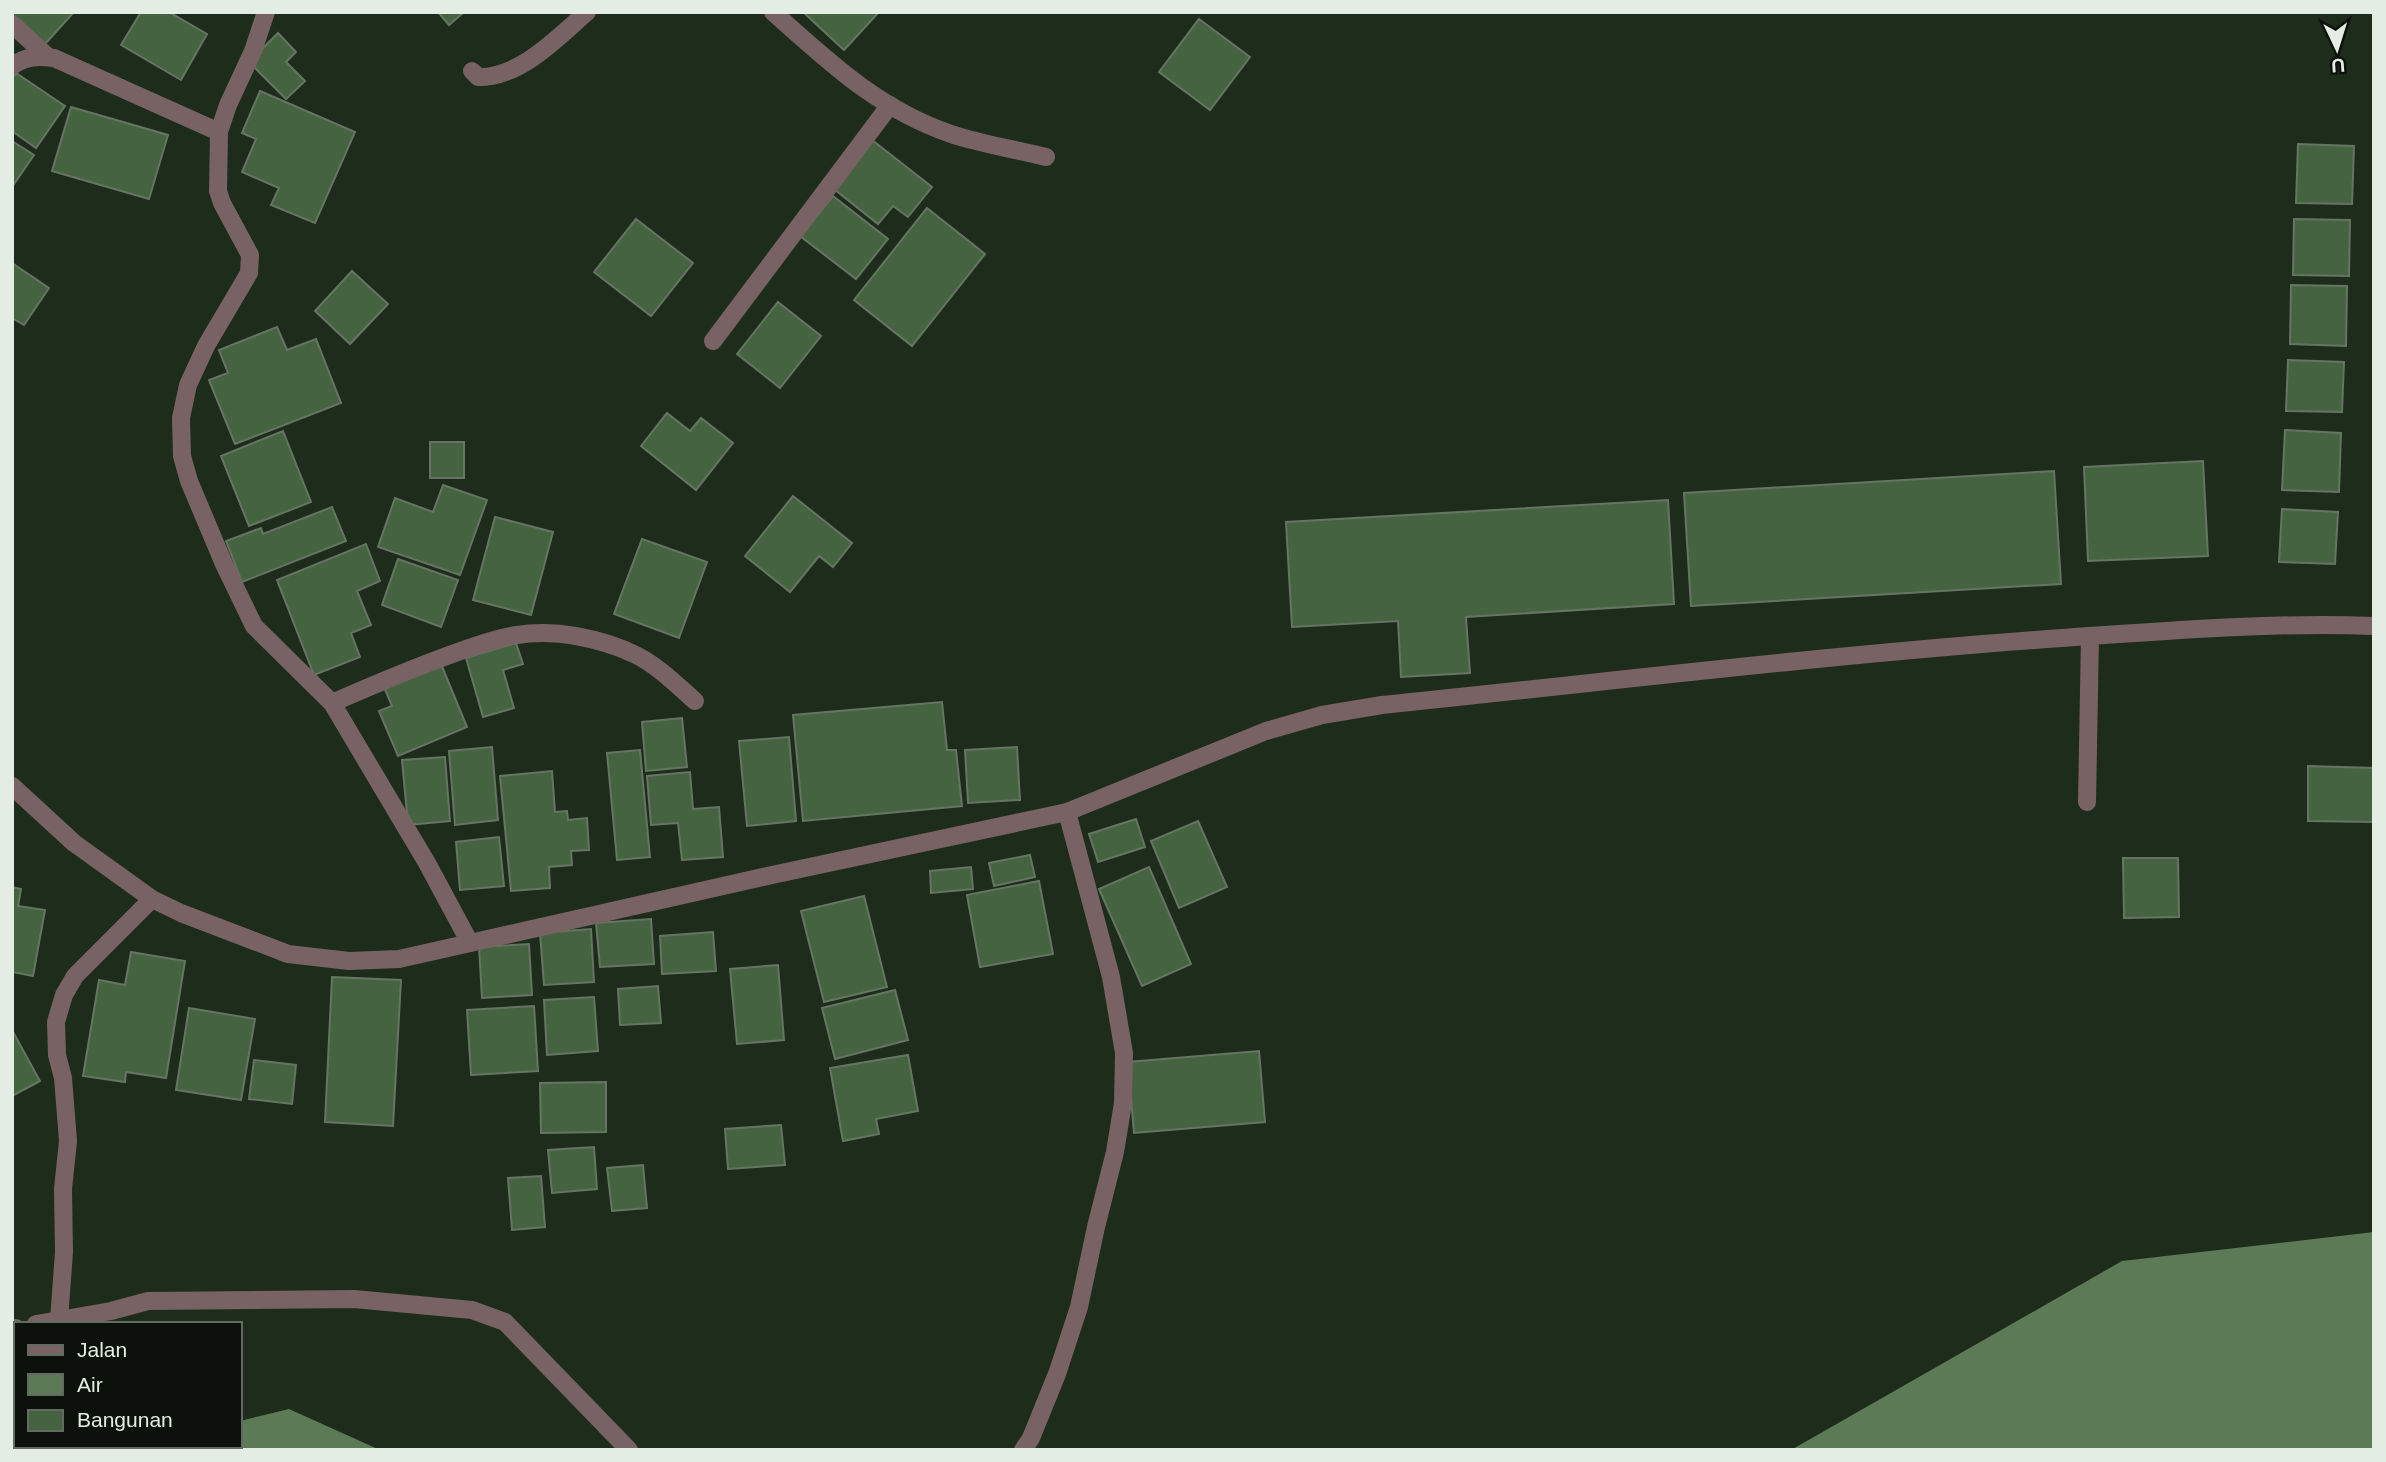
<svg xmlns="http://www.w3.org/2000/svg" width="2386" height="1462" viewBox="0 0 2386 1462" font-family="Arial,sans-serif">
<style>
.water{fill:#5c7a56}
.building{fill:#456340;stroke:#667563;stroke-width:2}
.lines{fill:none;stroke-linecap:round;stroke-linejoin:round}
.service{stroke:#796263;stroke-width:18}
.minor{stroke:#796263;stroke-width:18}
.tertiary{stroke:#796263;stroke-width:18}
</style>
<rect width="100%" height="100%" fill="#1e2c1c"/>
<path class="water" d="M2374 1232V1450H1791L2122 1261Z
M289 1409 380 1450H132L143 1446H240V1421Z"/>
<path class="building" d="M12 12H74L45 44 12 15Z
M141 12H169L207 34 181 80 121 45Z
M438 12H464L449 25Z
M803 12H879L844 50Z
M1199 19 1250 57 1210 110 1159 72Z
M278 33 296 52 286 62 305 81 286 99 249 62Z
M16 73 65 106 36 148 12 131V79Z
M260 91 355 132 315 223 271 205 279 188 242 172 256 139 242 133Z
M71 107 168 135 149 199 52 171Z
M872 140 932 187 908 217 893 206 878 224 834 189Z
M12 141 34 155 12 187Z
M2298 144 2354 146 2352 204 2296 203Z
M833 196 888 239 856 279 800 236Z
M927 208 985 254 912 346 854 300Z
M636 219 693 263 651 316 594 272Z
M2294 219 2350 220 2349 276 2293 275Z
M12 263 49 288 24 325 12 318Z
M352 271 388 304 350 344 315 311Z
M2291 285 2347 286 2346 346 2290 344Z
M778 302 821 336 780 388 737 354Z
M277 327 287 350 316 339 341 403 235 444 209 380 228 373 219 350Z
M2288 360 2344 362 2342 412 2286 411Z
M667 413 690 431 701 418 733 443 696 490 641 446Z
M2285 430 2341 433 2339 492 2282 490Z
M283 431 311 502 249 526 221 456Z
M430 442H464V478H430Z
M2203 461 2208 556 2088 561 2084 467Z
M2054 471 2061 584 1691 606 1684 493Z
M443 485 487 500 460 575 378 547 395 498 433 512Z
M793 496 852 543 833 567 819 556 790 592 745 556Z
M1668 500 1674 604 1466 617 1470 673 1401 677 1398 621 1292 627 1286 522Z
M332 507 346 541 242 582 226 541 261 528 263 534Z
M2282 509 2338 512 2335 564 2279 562Z
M495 517 553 532 531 615 473 600Z
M642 539 707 562 679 638 614 614Z
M366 544 380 581 357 591 371 625 351 633 360 657 314 675 277 580Z
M398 559 458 580 441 627 382 605Z
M516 643 523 664 503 670 514 708 483 717 466 658Z
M441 664 467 727 398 756 379 711 392 706 384 687Z
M942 702 947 750H956L962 806 803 821 793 715Z
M682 718 687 767 646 771 642 722Z
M789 737 796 821 747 826 739 741Z
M492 747 498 820 455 825 449 751Z
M1017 747 1020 800 968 803 965 750Z
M640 750 650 857 617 860 607 753Z
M445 757 450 821 408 825 402 760Z
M2308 766 2374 768V822L2308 821Z
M552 771 555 812 567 811 568 820 587 818 589 850 571 851 572 865 549 867 550 888 511 891 500 776Z
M690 772 693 809 719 807 723 857 682 860 678 823 651 825 647 776Z
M1136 819 1145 847 1098 862 1089 834Z
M1198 821 1227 887 1179 908 1151 841Z
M499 837 504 886 460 890 456 842Z
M1030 855 1035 877 994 886 989 863Z
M2123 858H2178L2179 917 2124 918Z
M971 867 973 889 931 893 930 871Z
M1149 867 1191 964 1142 986 1099 889Z
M1039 881 1053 954 980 967 967 895Z
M12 887 21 889 18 906 45 910 33 976 12 972Z
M864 896 887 987 824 1002 801 911Z
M651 919 654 964 600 967 596 923Z
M591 929 594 982 544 985 540 933Z
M713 932 716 971 662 974 660 936Z
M529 944 532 995 482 998 479 947Z
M131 952 185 961 166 1078 126 1072 125 1082 83 1076 99 980 125 985Z
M778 965 784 1040 737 1044 730 969Z
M332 977 401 980 393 1126 325 1122Z
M658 986 661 1023 620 1025 618 989Z
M895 990 908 1040 835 1059 822 1008Z
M594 997 598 1051 547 1055 544 1000Z
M534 1006 538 1071 471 1075 467 1010Z
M189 1008 255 1019 241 1100 176 1090Z
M12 1030 40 1081 12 1096Z
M1259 1051 1265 1122 1134 1133 1128 1062Z
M908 1055 918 1111 876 1119 879 1134 843 1141 830 1068Z
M254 1060 296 1065 292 1104 249 1099Z
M606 1082V1132L541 1133 540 1083Z
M781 1125 785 1165 728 1169 725 1129Z
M594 1147 597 1189 552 1193 548 1150Z
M643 1165 647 1208 612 1211 607 1168Z
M541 1176 545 1227 512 1230 508 1178Z"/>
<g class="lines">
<path class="service" d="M12 24 48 57
M472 71 478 77C520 78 557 38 587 12
M713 341 890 105
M2087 802 2090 636"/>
<path class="minor" d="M266 12 253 51 228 105 219 132 218 191 222 203 250 255 249 273 206 346 188 385 181 418 182 456 189 481 224 564 254 626 332 703 427 863 470 943
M773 12C829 62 878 109 951 134 981 144 1014 149 1046 157
M12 66C26 56 38 56 54 58L219 132
M332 703C373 685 413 668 455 653 475 646 496 638 517 635 555 629 601 638 636 655 658 666 677 685 695 701
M152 899 75 976 64 995 56 1022 57 1055 63 1078 68 1141 63 1189 64 1252 59 1320 111 1311 148 1301 354 1299 472 1310 505 1322 629 1450
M36 1324 59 1320
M12 1328H16
M1023 1450 1031 1438 1057 1374 1079 1307 1096 1227 1115 1152 1123 1103 1124 1053 1111 977 1067 812"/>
<path class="tertiary" d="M12 786 74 843 152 899 181 913 288 954 349 961 399 959 772 875 1067 812 1266 731 1322 715 1382 705C1608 682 1834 654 2062 638 2165 631 2270 622 2374 626"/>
</g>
<rect width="2386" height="1462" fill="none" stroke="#e4ede3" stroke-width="28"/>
<rect x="14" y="1322" width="228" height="126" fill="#0c120b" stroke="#626a61" stroke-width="2"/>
<rect x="28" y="1345" width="35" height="10" fill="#796263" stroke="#626a61" stroke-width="2"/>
<text x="77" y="1357" font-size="21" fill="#e4ede3">Jalan</text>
<rect x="28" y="1374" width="35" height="21" fill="#5c7a56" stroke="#626a61" stroke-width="2"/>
<text x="77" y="1392" font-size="21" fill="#e4ede3">Air</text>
<rect x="28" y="1410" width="35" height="21" fill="#456340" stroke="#626a61" stroke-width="2"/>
<text x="77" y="1427" font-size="21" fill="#e4ede3">Bangunan</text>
<g transform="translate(2337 49) rotate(176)" stroke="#0c120b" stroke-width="5" paint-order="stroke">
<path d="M0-5L12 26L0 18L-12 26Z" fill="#e4ede3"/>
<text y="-10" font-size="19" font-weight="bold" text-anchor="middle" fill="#e4ede3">U</text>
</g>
</svg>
